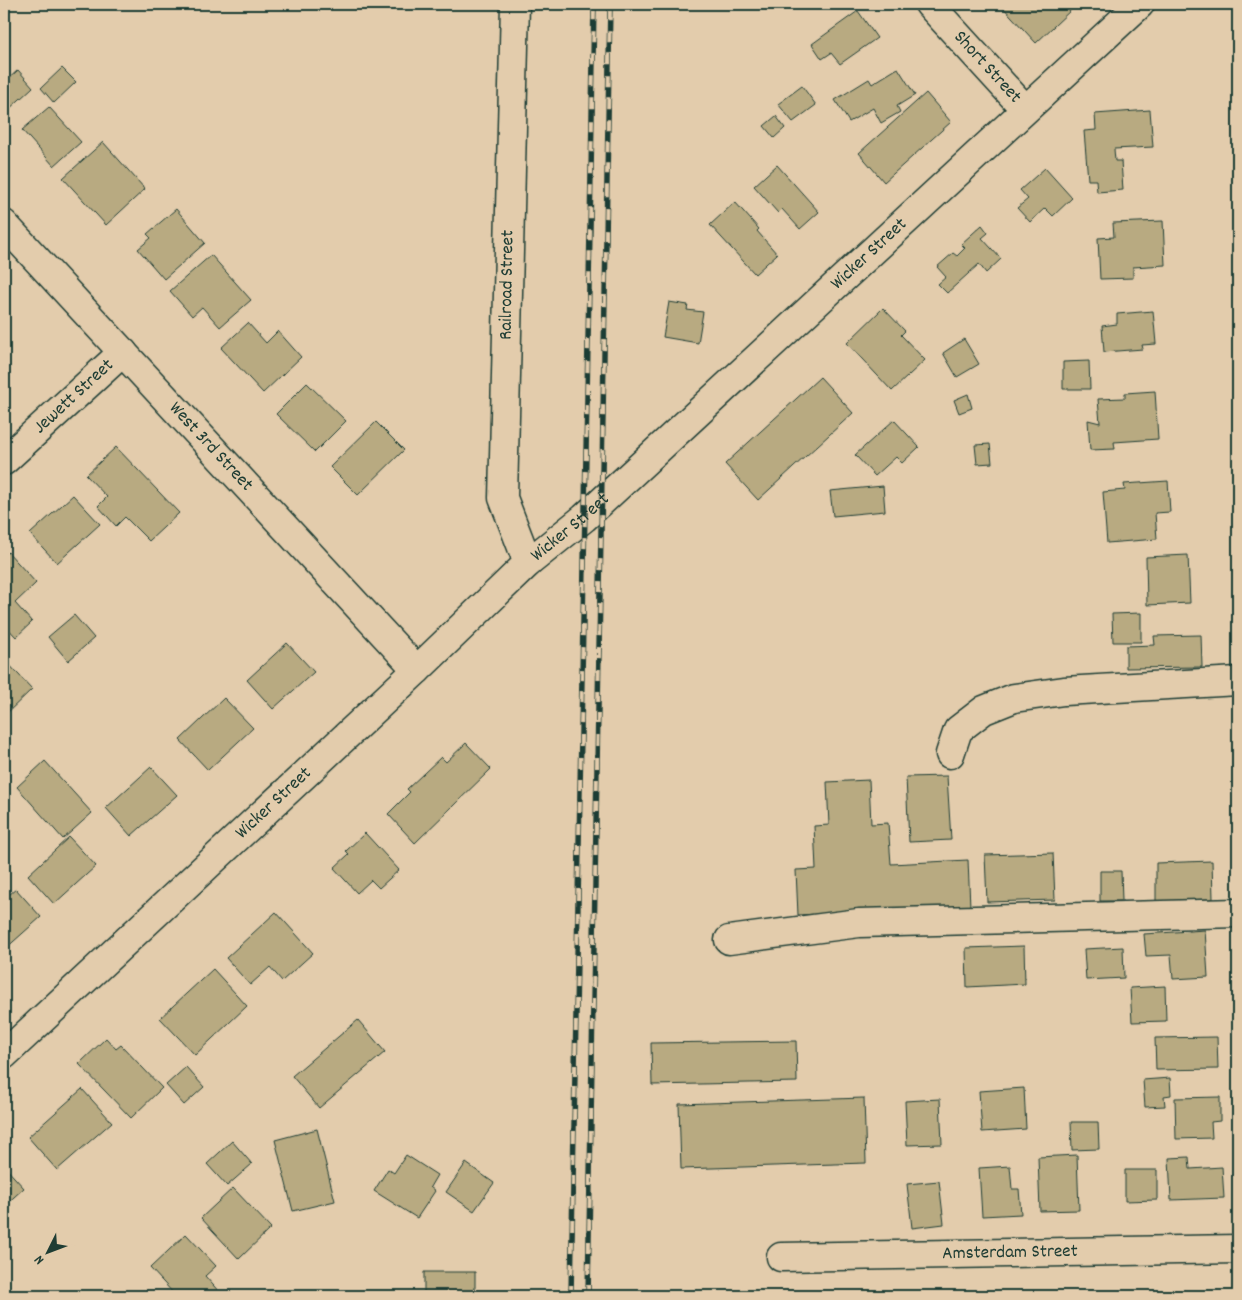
<svg xmlns="http://www.w3.org/2000/svg" width="1242" height="1300" viewBox="0 0 1242 1300" font-family="Dekko,sans-serif">
<style>
.building{fill:#b8aa81;stroke:#1f3d34}
.lines{fill:none;stroke-linecap:round;stroke-linejoin:round}
.minor-casing{stroke:#1f3d34;stroke-width:31}
.minor{stroke:#e3ccac;stroke-width:28}
.rail-casing{stroke:#1f3d34;stroke-width:5.5}
.rail{stroke:#e3ccac;stroke-width:4;stroke-dasharray:11;stroke-linecap:butt}
.labels{text-anchor:middle;dominant-baseline:central;stroke-width:4;stroke-linejoin:round;paint-order:stroke}
.street-label{font-size:19px;fill:#1f3d34;stroke:#e3ccac}
</style>
<rect width="100%" height="100%" fill="#e3ccac"/>
<filter id="ink" filterUnits="userSpaceOnUse"><feTurbulence type="fractalNoise" baseFrequency=".02" numOctaves="2"/><feDisplacementMap in="SourceGraphic" scale="10" xChannelSelector="R" yChannelSelector="G"/><feConvolveMatrix kernelMatrix="1 2 1 2 8 2 1 2 1" color-interpolation-filters="sRGB"/></filter>
<g filter="url(#ink)">
<path class="building" d="M1000 4H1067L1072 9 1036 43Z
M858 11 877 38 840 64 831 53 822 59 812 44Z
M62 68 76 82 54 103 41 88Z
M898 68 915 95 897 106 900 112 881 123 873 108 849 122 835 100 869 79 872 84Z
M18 70 33 87 6 112 4 110V83Z
M802 86 816 105 793 122 778 104Z
M926 93 951 122 884 182 859 153Z
M49 107 81 142 54 166 22 130Z
M1150 110 1153 147 1114 149 1115 161H1121L1123 190 1097 192 1096 180H1088L1084 131 1096 130 1095 114Z
M776 116 785 128 774 138 764 126Z
M103 142 145 189 106 225 63 178Z
M777 165 819 212 800 229 782 209 778 213 754 186Z
M1045 168 1072 198 1053 216 1045 208 1030 222 1017 208 1028 199 1020 190Z
M735 202 759 229 757 231 777 254 755 274 710 225Z
M176 209 205 243 164 279 138 249 151 238 147 234Z
M1163 221 1165 265 1133 267V278L1100 279 1098 238 1114 237 1113 223Z
M982 225 988 233 982 238 1001 259 986 273 979 264 947 293 938 284 946 277 937 267 953 253 957 256 965 248 961 244Z
M211 255 251 300 220 327 202 307 192 316 170 291Z
M669 302 688 305 687 310 703 312 698 343 663 337Z
M883 308 905 331 901 335 925 360 892 391 847 343Z
M1153 311 1156 344 1142 345 1143 349 1104 352 1102 326 1117 324V314Z
M248 323 266 343 278 331 301 357 263 393 221 348Z
M964 339 979 364 957 377 943 353Z
M1089 361 1090 389H1063V362Z
M820 377 853 413 758 500 725 464Z
M307 383 346 421 315 452 276 414Z
M1155 391 1158 439 1114 442 1115 449 1090 450 1088 420 1100 423 1098 399 1125 398V393Z
M968 394 972 408 959 413 954 400Z
M894 420 919 447 902 463 896 457 875 476 855 455Z
M376 422 404 450 358 495 330 467Z
M990 444 992 463 977 464 975 445Z
M116 447 179 513 149 541 125 517 116 526 98 506 107 497 86 475Z
M1168 481 1170 512 1155 513 1157 539 1107 543 1103 492 1125 490 1124 484Z
M883 486 885 511 833 516 830 491Z
M73 495 100 524 57 563 30 534Z
M8 552 36 583 15 603 32 622 16 637 4 624V556Z
M1188 555 1190 603 1147 605 1146 557Z
M1141 613V642H1113L1112 614Z
M74 615 94 638 68 661 48 637Z
M1201 635 1202 667 1126 668V646L1155 645 1154 636Z
M287 643 314 672 273 709 247 680Z
M4 659 32 689 4 716Z
M224 698 253 728 208 770 180 740Z
M466 743 491 769 415 843 388 814 410 792 407 789 441 757 446 762Z
M45 761 92 813 63 839 17 787Z
M151 767 177 795 131 836 106 808Z
M947 776 951 840 909 842 906 777Z
M869 780 871 824 888 823 891 864 968 860 970 907 798 915 796 870 816 869 814 826 829 825 827 782Z
M365 833 399 870 379 888 371 880 357 893 334 868 349 854 346 851Z
M69 837 96 866 54 904 28 875Z
M1053 853 1055 900 987 902 985 855Z
M1212 861 1213 899 1156 901V863Z
M1100 871H1121L1122 901H1100Z
M16 889 41 917 4 950V899Z
M276 912 313 953 282 981 270 967 250 985 226 958Z
M1205 930 1208 977 1173 979 1171 955 1146 956 1144 934Z
M1024 946 1025 984 967 987 966 948Z
M1123 947 1124 978 1086 980 1084 949Z
M213 969 247 1006 195 1055 160 1018Z
M1165 986 1166 1021 1132 1022 1130 988Z
M358 1020 385 1052 319 1108 292 1076Z
M1217 1037 1218 1069 1156 1070 1155 1038Z
M106 1038 116 1049 121 1045 162 1088 131 1118 79 1064Z
M796 1041 797 1082 652 1085 651 1043Z
M186 1067 204 1087 184 1105 166 1085Z
M1170 1078 1171 1095 1164 1096 1165 1106 1145 1107 1143 1080Z
M1024 1088 1026 1129 982 1132 979 1091Z
M82 1089 112 1122 57 1170 28 1137Z
M1220 1097V1121L1211 1122 1212 1138 1176 1139 1175 1098Z
M864 1098 866 1163 681 1169 679 1104Z
M940 1099 942 1144 907 1145 905 1101Z
M1071 1122H1098L1099 1149 1072 1150Z
M317 1129 335 1201 293 1211 275 1140Z
M232 1141 252 1164 227 1186 207 1164Z
M406 1155 437 1175 430 1187 435 1191 417 1218 374 1191 388 1169 394 1173Z
M1077 1155 1079 1210 1040 1211 1038 1157Z
M1189 1157 1190 1169 1222 1167 1224 1198 1171 1200 1169 1158Z
M466 1163 494 1183 474 1211 446 1192Z
M4 1166 24 1188 4 1206Z
M1010 1166 1012 1189H1019L1021 1214 982 1216 979 1168Z
M1125 1170H1157V1200L1125 1201Z
M939 1181 944 1224 912 1228 907 1184Z
M233 1188 271 1228 239 1259 201 1218Z
M186 1234 216 1266 205 1276 221 1294 218 1296H176L150 1268Z
M424 1272H475V1296H424Z"/>
<g class="lines">
<g class="minor-casing">
<g id="minor">
<path d="M515 4 503 498 528 563"/>
<path id="s1" d="M929 4 1025 109"/>
<path id="s2" d="M4 224 417 670"/>
<path id="s3" d="M4 461 123 352"/>
<path d="M950 754 958 730 984 710 1014 698 1064 691 1238 681"/>
<path d="M729 940 859 923 1238 913"/>
<path id="s4" d="M4 1055 417 670 528 563 584 518 1140 4"/>
<path id="s5" d="M781 1257 1238 1249"/>
</g>
</g>
<use href="#minor" class="minor"/>
<g class="rail-casing">
<path id="rail" d="M571 1296 594 4
M588 1296 610 4"/>
</g>
<use href="#rail" class="rail"/>
</g>
</g>
<g class="labels">
<g class="street-label">
<text stroke="none"><textPath href="#s1" startOffset="86">Short Street</textPath></text>
<text stroke="none"><textPath href="#s4" startOffset="1179">Wicker Street</textPath></text>
<text transform="translate(508 285) rotate(-89)">Railroad Street</text>
<text stroke="none"><textPath href="#s3" startOffset="95">Jewett Street</textPath></text>
<text stroke="none"><textPath href="#s2" startOffset="304">West 3rd Street</textPath></text>
<text stroke="none"><textPath href="#s4" startOffset="774">Wicker Street</textPath></text>
<text stroke="none"><textPath href="#s4" startOffset="369">Wicker Street</textPath></text>
<text stroke="none"><textPath href="#s5" startOffset="229">Amsterdam Street</textPath></text>
</g>
</g>
<rect width="1242" height="1300" fill="none" stroke="#e3ccac" stroke-width="20"/>
<rect x="10" y="10" width="1222" height="1280" fill="none" stroke="#1f3d34" stroke-width="2" filter="url(#ink)"/>
<g transform="translate(48 1252) rotate(228)" stroke="#e3ccac" stroke-width="4" paint-order="stroke">
<path d="M0-4L9 19L0 12L-9 19Z" fill="#1f3d34"/>
<text y="-8" font-size="14" font-weight="bold" text-anchor="middle" fill="#1f3d34">N</text>
</g>
</svg>
